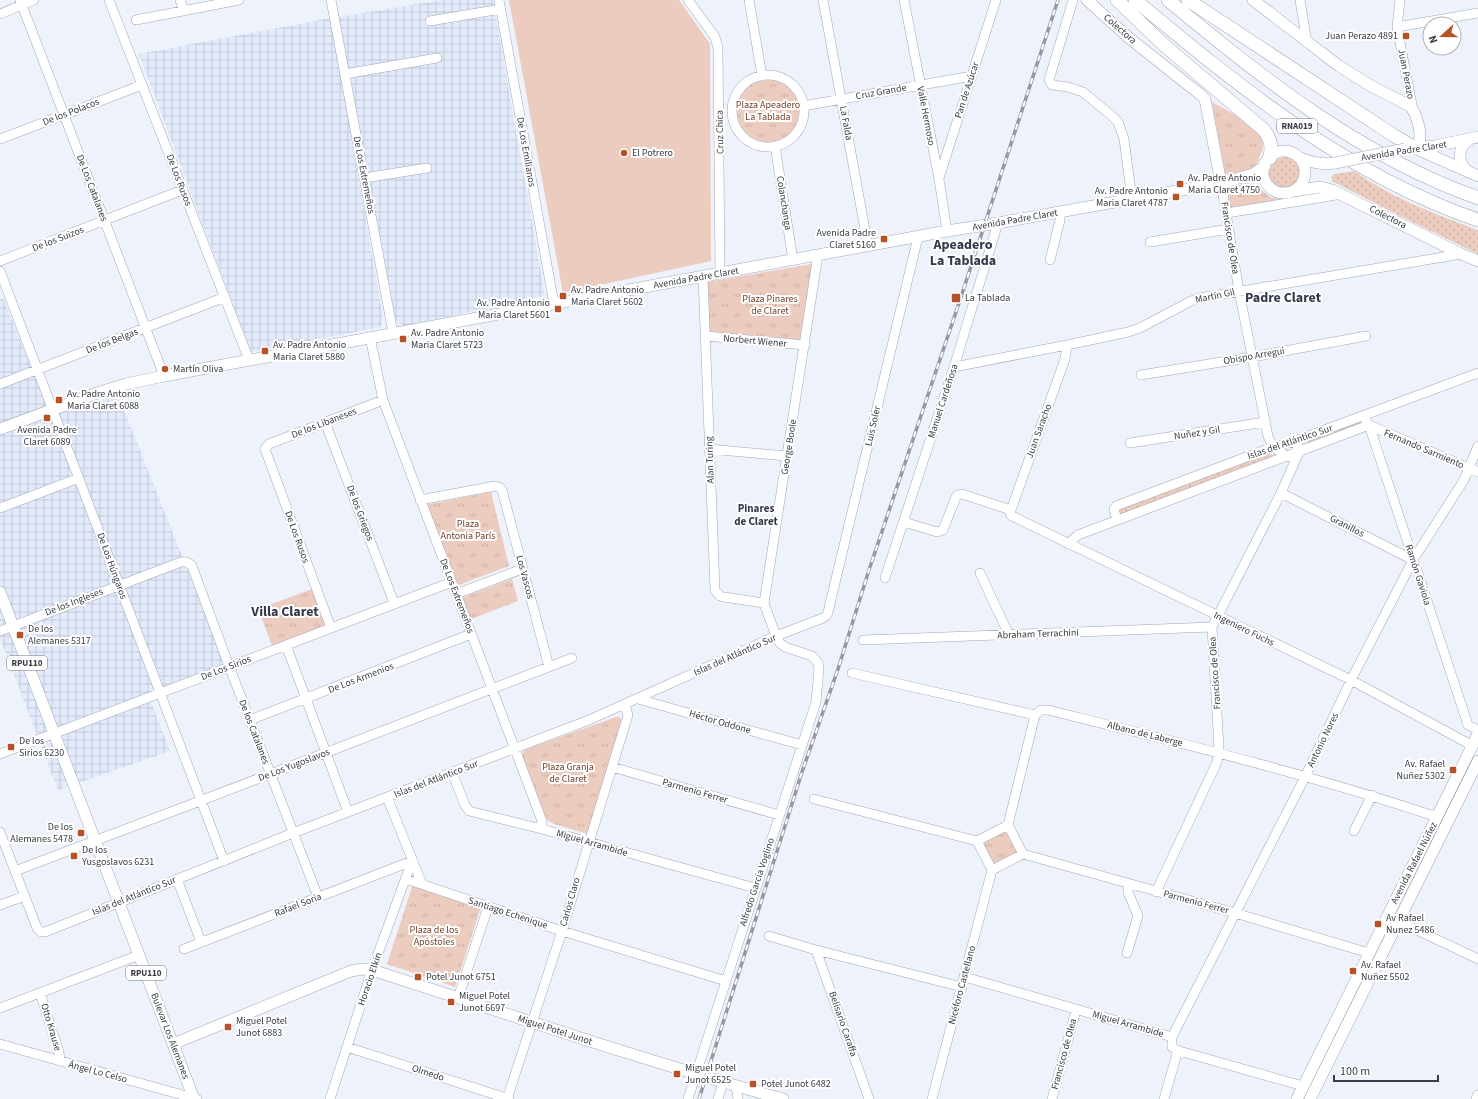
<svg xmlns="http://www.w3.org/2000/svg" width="1478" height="1099" viewBox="0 0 1478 1099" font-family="'Source Sans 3',sans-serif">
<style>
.industrial{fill:url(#industrial-grid)}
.grass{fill:url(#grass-dots)}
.park{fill:url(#park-tufts)}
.garden{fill:#edccc0}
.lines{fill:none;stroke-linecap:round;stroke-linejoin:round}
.minor-casing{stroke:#9ea7bc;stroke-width:10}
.major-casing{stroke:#9ea7bc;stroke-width:12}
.highway-casing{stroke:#9ea7bc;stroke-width:14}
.minor{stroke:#fff;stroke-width:9}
.major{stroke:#fff;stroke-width:11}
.highway{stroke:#fff;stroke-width:13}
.rail-casing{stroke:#9498a1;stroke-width:3.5}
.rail{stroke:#fff;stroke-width:2;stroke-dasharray:6;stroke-linecap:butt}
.major-bridge-casing{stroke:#9ea7bc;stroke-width:12;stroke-linecap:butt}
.major-bridge{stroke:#fff;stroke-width:11}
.poi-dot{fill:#b75126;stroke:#fff;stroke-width:1.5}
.labels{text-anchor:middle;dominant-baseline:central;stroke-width:4;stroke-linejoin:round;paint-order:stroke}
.shield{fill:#fff;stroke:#74767d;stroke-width:1}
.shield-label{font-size:9px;font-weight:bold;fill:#383c45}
.street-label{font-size:10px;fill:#383c45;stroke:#fff}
.poi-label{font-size:10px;fill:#383c45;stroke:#fff;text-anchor:start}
.park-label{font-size:10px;fill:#723d28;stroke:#fff}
.neighbourhood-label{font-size:11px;font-weight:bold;fill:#32394b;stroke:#fff}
.district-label{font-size:14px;font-weight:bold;fill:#32394b;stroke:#fff}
</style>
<defs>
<pattern id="industrial-grid" width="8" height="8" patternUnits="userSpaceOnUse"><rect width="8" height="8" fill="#e2eafb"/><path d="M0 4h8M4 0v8" fill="none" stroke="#c3cad8"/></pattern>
<pattern id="grass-dots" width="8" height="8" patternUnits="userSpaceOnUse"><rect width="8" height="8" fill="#edccc0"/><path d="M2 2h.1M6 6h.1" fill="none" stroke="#ccb0a6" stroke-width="1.8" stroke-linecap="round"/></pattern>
<pattern id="park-tufts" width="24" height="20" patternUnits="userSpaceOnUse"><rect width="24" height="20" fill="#edccc0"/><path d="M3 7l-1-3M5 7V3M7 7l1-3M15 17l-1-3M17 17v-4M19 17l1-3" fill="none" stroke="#ccb0a6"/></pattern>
</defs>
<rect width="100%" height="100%" fill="#eef2fb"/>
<path class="industrial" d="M441 0H493L545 296 404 326 396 321 339 17Z
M331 18 383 319 381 327 251 352 139 54Z
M3 298 45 401 64 412 118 395 225 664 148 694 170 751 58 790 0 638V300Z"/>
<path class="grass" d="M1269 173a16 16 0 1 1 32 0a16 16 0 1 1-32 0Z
M1354 171C1390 197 1437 215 1478 230V254L1398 215 1332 181 1331 177 1335 174Z
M1361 420 1364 424 1309 445 1306 438Z
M1267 453 1282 457 1119 517 1116 508Z"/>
<path class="park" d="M737 111a31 31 0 1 1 62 0a31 31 0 1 1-62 0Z
M1212 102C1224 109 1256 124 1261 138 1265 145 1262 151 1259 159 1254 172 1239 174 1225 174Z
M1246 183 1258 187 1270 197 1277 199 1304 197 1312 192 1326 193 1228 210 1225 189Z
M812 264 800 341 708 334 707 282Z
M491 492 509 566 456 586 425 505Z
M512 579 518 601 469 620 461 598Z
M315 588 329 626 273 648 258 609Z
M616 717H619L622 720 588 834 554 824 547 820 522 757 524 750Z
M1006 827 1020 853 993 867 979 841Z
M413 884 481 907 455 987 387 964Z"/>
<path class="garden" d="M509 0H679L710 44 711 261 563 293Z"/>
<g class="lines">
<g class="minor-casing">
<path id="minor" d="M20 0 164 376
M109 0 249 360
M180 0 184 11
M331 0 393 333
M499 0 554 304
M688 0 715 37 718 48 720 273
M749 0 762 76
M823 0 868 246
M904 0 939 179 947 231
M1073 0 1049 80 1052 85 1068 87 1083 92 1112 116 1118 122 1124 139 1132 199
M1300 0 1307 43
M1400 0 1397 27 1413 110
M0 14 34 0
M136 20 239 0
M430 21 501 9
M1397 27 1478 13
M345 74 437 58
M732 111a36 36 0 1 1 72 0a36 36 0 1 1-72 0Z
M803 106 972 76
M0 139 142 85
M775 146 793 260
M364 178 427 168
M939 178 996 0
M1221 183 1239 291 1268 436 1273 447 1288 457
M1227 213 1342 194
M1150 242 1229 229
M1050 260 1060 220V212
M0 261 182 190
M0 271 224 861
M703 276 715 590 720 596 724 597 764 603
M705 336 805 345
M370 337 383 400 542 821V829
M1067 345 1065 359 1011 510 1010 514 1012 516 1351 680 1473 746
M954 367 1067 345 1128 332 1140 328 1191 301 1200 298 1461 254
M1141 375 1252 357 1366 336
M0 384 225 297
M1363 416 1369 425 1468 725 1478 730
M325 422 394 603
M1369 425 1478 472
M1130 443 1265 422
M709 449 787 456
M1281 493 1413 560
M420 500 495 486 499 487 502 490 549 667
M0 508 79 478
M1117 520 1114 509 1116 506 1273 447 1292 442 1478 373
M904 522 937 532 943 530 956 497 958 495 962 494 1011 510
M1068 544 1078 535 1369 425
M980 573 1009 635
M885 578 954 367 998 223
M456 594 522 569
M331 628 265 449 269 444 383 400
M0 631 181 562C186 561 189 562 192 566L229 666 318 897
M863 640 1212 627
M286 645 348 812
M852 673 1035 715
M638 699 802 745
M1035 715 1041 710H1048C1176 742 1304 773 1428 814L1437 816
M250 720 471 634
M0 754 452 582
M612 767 779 815
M452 772 465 805 469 811 542 829 755 888
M387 797 422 884
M814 799 977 841
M1008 825 1023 854 992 870 977 841Z
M1008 825 1035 715
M1354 831 1372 795
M0 832 37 928 41 932H45L293 833 589 720 776 636 823 618 827 615 828 612 918 237
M1023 854 1235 913 1369 953
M15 871 200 801 572 658
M177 879 201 942
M406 879 562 931 726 981
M1156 892 1217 762 1219 748 1212 627 1281 493 1299 452 1298 445 1292 442
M0 905 25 896
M1398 921 1478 959
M769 936 816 950 962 987
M184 949 412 861
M816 950 869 1099
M1127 953 1138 916 1128 892V884
M965 977 1172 1037V1047L1176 1050 1303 1086
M40 993 59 1052 60 1061
M458 998 488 907
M0 1008 139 955
M1172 1037 1305 777 1351 680 1413 560 1464 480 1478 446
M0 1044 197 1099
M347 1047 509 1099
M736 1086 738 1099
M330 1099 372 970 412 861
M507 1099 562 931 628 715 625 705
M688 1099 816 702 819 669 818 663 812 656 785 647 780 643 776 636 764 603 818 255
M718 1099 723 1082
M932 1099 992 870
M1052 1099 1076 1010
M1164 1099 1178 1050"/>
</g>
<g class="major-casing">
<path id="major" d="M1087 0 1129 38 1201 95 1205 99 1221 183
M1253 0 1339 66 1371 86 1410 106C1417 114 1424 138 1417 147
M1412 148 1435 146 1478 137
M1417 149 1478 176
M1263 172a21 21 0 1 1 42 0a21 21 0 1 1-42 0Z
M1298 157C1309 162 1323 165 1335 163
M1468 172C1457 162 1457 147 1470 139
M1294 191 1320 187 1332 190 1461 254 1478 261
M0 429 100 392 126 384 164 376 947 231 998 223 1221 183 1253 174 1265 166
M0 592 194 1099
M173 1044 351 971 363 969 372 970C509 1014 644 1061 783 1099
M1297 1099 1478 734
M1310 1099 1478 761
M1477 1099 1478 1096"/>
</g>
<g class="highway-casing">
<path id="highway" d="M1117 0 1164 45 1264 130C1271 139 1272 146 1270 158
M1135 0C1240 87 1348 176 1478 220
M1168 0C1265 80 1358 155 1478 198
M1188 0 1393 135 1415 148"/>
</g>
<use href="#minor" class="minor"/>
<use href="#major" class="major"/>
<use href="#highway" class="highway"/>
<g class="rail-casing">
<path id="rail" d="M699 1099 802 772 838 669 869 570 960 300 1058 0"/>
</g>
<use href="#rail" class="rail"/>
<g class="major-bridge-casing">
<path id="major-bridge" d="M1335 163 1405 149"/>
</g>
<use href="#major-bridge" class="major-bridge"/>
</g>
<g class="poi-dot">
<rect x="1402" y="32" width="8" height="8" rx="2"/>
<circle cx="624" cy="153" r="4"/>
<rect x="1176" y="180" width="8" height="8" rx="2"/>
<rect x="1172" y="193" width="8" height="8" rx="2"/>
<rect x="880" y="235" width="8" height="8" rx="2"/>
<rect x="559" y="292" width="8" height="8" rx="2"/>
<rect x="951" y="293" width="10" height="10" rx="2"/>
<rect x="554" y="305" width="8" height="8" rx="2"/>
<rect x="399" y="335" width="8" height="8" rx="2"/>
<rect x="261" y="347" width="8" height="8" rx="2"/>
<circle cx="165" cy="369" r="4"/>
<rect x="55" y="396" width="8" height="8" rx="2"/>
<rect x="43" y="414" width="8" height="8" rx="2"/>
<rect x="16" y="631" width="8" height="8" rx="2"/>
<rect x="7" y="743" width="8" height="8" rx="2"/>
<rect x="1449" y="766" width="8" height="8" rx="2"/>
<rect x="77" y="829" width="8" height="8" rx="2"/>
<rect x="70" y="852" width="8" height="8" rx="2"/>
<rect x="1374" y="920" width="8" height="8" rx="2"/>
<rect x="1349" y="967" width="8" height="8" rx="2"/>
<rect x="414" y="973" width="8" height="8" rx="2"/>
<rect x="447" y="998" width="8" height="8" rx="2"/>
<rect x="224" y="1023" width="8" height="8" rx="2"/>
<rect x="673" y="1070" width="8" height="8" rx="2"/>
<rect x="749" y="1080" width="8" height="8" rx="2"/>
</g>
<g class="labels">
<g class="shield">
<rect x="1277" y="119" width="40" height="14" rx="3"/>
<rect x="7" y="656" width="40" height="14" rx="3"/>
<rect x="126" y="966" width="40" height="14" rx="3"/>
</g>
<g class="shield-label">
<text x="1297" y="126">RNA019</text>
<text x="27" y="663">RPU110</text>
<text x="146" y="973">RPU110</text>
</g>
<g class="street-label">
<text transform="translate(1120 29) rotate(41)">Colectora</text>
<text transform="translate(1406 74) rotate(79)">Juan Perazo</text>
<text transform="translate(967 90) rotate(-72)">Pan de Azúcar</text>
<text transform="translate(881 92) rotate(-10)">Cruz Grande</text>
<text transform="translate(71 112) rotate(-21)">De los Polacos</text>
<text transform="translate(926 116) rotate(79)">Valle Hermoso</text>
<text transform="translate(846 123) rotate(80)">La Falda</text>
<text transform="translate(720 132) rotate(-91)">Cruz Chica</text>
<text transform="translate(1404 151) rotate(-9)">Avenida Padre Claret</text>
<text transform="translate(526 152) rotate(80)">De Los Emilianos</text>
<text transform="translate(364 175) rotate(79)">De Los Extremeños</text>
<text transform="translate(179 180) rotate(69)">De Los Rusos</text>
<text transform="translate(92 188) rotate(69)">De Los Catalanes</text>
<text transform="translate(784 203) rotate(81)">Colanchanga</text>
<text transform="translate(1388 217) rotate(27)">Colectora</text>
<text transform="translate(1015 220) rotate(-10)">Avenida Padre Claret</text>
<text transform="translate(1230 238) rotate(81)">Francisco de Olea</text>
<text transform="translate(58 239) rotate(-21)">De los Suizos</text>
<text transform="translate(696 278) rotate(-10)">Avenida Padre Claret</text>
<text transform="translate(1215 296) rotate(-12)">Martín Gil</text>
<text transform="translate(112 341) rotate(-21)">De los Belgas</text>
<text transform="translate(755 341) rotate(5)">Norbert Wiener</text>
<text transform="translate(1254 356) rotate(-10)">Obispo Arregui</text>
<text transform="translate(943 401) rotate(-72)">Manuel Cardeñosa</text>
<text transform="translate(324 423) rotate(-21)">De los Libaneses</text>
<text transform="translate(873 426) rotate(-77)">Luis Soler</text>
<text transform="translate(1039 431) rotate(-70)">Juan Saracho</text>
<text transform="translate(1197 433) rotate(-9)">Nuñez y Gil</text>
<text transform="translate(1290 442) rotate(-19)">Islas del Atlántico Sur</text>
<text transform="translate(789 447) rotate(-81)">George Boole</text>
<text transform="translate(1424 449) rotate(23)">Fernando Sarmiento</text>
<text transform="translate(710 460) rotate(-92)">Alan Turing</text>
<text transform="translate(360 513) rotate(69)">De los Griegos</text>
<text transform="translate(1347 526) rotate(27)">Granillos</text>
<text transform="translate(297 537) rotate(70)">De Los Rusos</text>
<text transform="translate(112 566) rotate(70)">De Los Húngaros</text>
<text transform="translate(1418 575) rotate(72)">Ramón Gaviola</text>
<text transform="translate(525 577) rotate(75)">Los Vascos</text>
<text transform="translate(457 596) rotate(69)">De Los Extremeños</text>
<text transform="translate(74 602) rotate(-21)">De los Ingleses</text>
<text transform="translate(1244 629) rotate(26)">Ingeniero Fuchs</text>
<text transform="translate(1038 634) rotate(-2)">Abraham Terrachini</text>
<text transform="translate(735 655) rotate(-24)">Islas del Atlántico Sur</text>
<text transform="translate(226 668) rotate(-21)">De Los Sirios</text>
<text transform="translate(1215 673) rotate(-94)">Francisco de Olea</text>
<text transform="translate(361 678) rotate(-21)">De Los Armenios</text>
<text transform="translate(720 722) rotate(16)">Héctor Oddone</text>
<text transform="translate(254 732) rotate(69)">De los Catalanes</text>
<text transform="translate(1145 734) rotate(14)">Albano de Laberge</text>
<text transform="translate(1323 740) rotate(-64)">Antonio Nores</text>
<text transform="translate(294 765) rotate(-21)">De Los Yugoslavos</text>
<text transform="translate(436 779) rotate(-21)">Islas del Atlántico Sur</text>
<text transform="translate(695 791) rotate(16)">Parmenio Ferrer</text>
<text transform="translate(592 843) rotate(16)">Miguel Arrambide</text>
<text transform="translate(1414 863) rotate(-63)">Avenida Rafael Núñez</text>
<text transform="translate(757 882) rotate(-72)">Alfredo García Voglino</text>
<text transform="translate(134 896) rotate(-22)">Islas del Atlántico Sur</text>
<text transform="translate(570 902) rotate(-74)">Carlos Claro</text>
<text transform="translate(1196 902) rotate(15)">Parmenio Ferrer</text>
<text transform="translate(298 905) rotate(-21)">Rafael Soria</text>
<text transform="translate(508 913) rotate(18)">Santiago Echenique</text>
<text transform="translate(370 979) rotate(-71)">Horacio Elkin</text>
<text transform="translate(962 985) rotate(-75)">Nicéforo Castellano</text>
<text transform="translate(843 1024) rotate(71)">Belisario Caraffa</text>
<text transform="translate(1128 1024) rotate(16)">Miguel Arrambide</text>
<text transform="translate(51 1027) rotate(73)">Otto Krause</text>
<text transform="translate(555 1030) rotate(18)">Miguel Potel Junot</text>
<text transform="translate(170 1036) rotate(69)">Bulevar Los Alemanes</text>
<text transform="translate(1064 1054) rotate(-75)">Francisco de Olea</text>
<text transform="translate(98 1072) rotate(15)">Ángel Lo Celso</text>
<text transform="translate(428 1073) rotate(18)">Olmedo</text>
</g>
<g class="poi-label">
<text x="1398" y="36" text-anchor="end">Juan Perazo 4891</text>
<text x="632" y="153">El Potrero</text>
<text x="1188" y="178">Av. Padre Antonio<tspan x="1188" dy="12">Maria Claret 4750</tspan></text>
<text x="1168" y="191" text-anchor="end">Av. Padre Antonio<tspan x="1168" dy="12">Maria Claret 4787</tspan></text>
<text x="876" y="233" text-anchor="end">Avenida Padre<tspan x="876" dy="12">Claret 5160</tspan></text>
<text x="571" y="290">Av. Padre Antonio<tspan x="571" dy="12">Maria Claret 5602</tspan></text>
<text x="965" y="298">La Tablada</text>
<text x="550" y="303" text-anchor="end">Av. Padre Antonio<tspan x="550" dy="12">Maria Claret 5601</tspan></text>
<text x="411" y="333">Av. Padre Antonio<tspan x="411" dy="12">Maria Claret 5723</tspan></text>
<text x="273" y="345">Av. Padre Antonio<tspan x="273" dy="12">Maria Claret 5880</tspan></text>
<text x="173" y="369">Martín Oliva</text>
<text x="67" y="394">Av. Padre Antonio<tspan x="67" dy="12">Maria Claret 6088</tspan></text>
<text x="47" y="430" text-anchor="middle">Avenida Padre<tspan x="47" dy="12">Claret 6089</tspan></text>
<text x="28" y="629">De los<tspan x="28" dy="12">Alemanes 5317</tspan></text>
<text x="19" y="741">De los<tspan x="19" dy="12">Sirios 6230</tspan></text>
<text x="1445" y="764" text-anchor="end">Av. Rafael<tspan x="1445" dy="12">Nuñez 5302</tspan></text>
<text x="73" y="827" text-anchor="end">De los<tspan x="73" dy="12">Alemanes 5478</tspan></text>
<text x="82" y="850">De los<tspan x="82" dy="12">Yusgoslavos 6231</tspan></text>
<text x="1386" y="918">Av Rafael<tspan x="1386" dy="12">Nunez 5486</tspan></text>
<text x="1361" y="965">Av. Rafael<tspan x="1361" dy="12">Nuñez 5502</tspan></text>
<text x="426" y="977">Potel Junot 6751</text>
<text x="459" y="996">Miguel Potel<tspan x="459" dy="12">Junot 6697</tspan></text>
<text x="236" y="1021">Miguel Potel<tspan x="236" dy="12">Junot 6883</tspan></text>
<text x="685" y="1068">Miguel Potel<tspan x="685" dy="12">Junot 6525</tspan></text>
<text x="761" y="1084">Potel Junot 6482</text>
</g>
<g class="park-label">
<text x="768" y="105">Plaza Apeadero<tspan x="768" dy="12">La Tablada</tspan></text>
<text x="770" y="299">Plaza Pinares<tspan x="770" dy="12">de Claret</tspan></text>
<text x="468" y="524">Plaza<tspan x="468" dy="12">Antonia París</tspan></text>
<text x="568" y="767">Plaza Granja<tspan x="568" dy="12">de Claret</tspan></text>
<text x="434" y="930">Plaza de los<tspan x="434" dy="12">Apóstoles</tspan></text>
</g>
<g class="neighbourhood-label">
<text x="756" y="508">Pinares<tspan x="756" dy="13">de Claret</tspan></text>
</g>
<g class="district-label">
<text x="963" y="245">Apeadero<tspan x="963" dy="16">La Tablada</tspan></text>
<text x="1283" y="298">Padre Claret</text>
<text x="285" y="612">Villa Claret</text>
</g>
</g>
<g transform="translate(1442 36) rotate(249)"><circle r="19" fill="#ffffff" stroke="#afb1b5"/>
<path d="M0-3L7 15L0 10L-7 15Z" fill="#b75126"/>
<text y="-6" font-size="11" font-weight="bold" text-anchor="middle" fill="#383c45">N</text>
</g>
<path d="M1334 1075v6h104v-6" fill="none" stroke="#383c45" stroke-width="2"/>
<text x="1340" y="1075" font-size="12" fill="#383c45" stroke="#ffffff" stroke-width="3" paint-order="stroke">100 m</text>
</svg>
